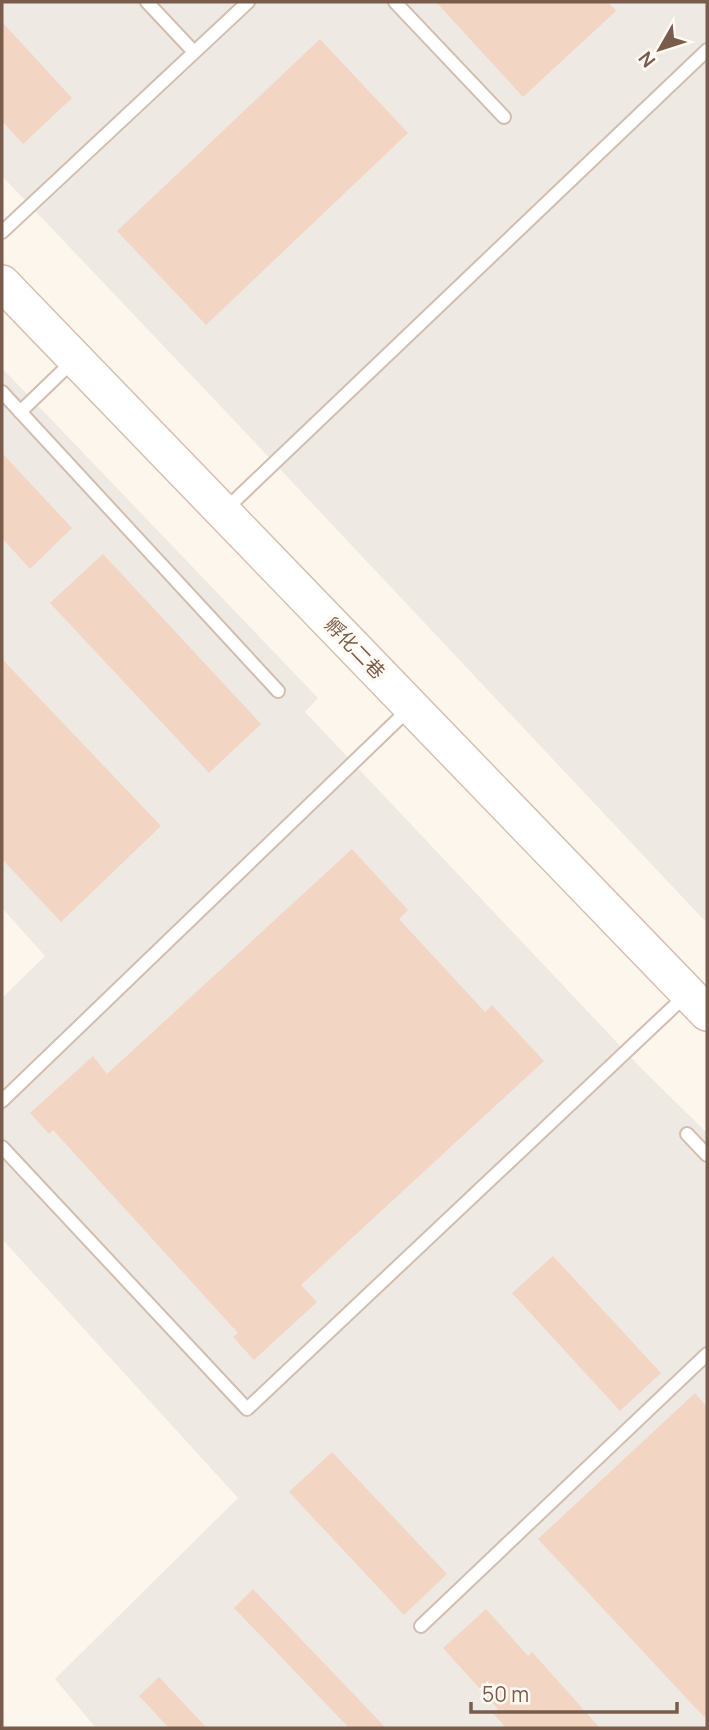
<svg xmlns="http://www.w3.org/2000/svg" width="709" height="1730" viewBox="0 0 709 1730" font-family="Manrope,'Noto Sans SC',sans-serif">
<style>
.industrial{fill:#efe9e4}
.building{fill:#f3d5c3}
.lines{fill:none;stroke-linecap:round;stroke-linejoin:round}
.lane-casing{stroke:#d1beb0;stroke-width:16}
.secondary-casing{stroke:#d6c0b0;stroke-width:38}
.lane{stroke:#fff;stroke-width:12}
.secondary{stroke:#fff;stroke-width:35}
.labels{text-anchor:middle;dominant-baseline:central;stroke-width:7;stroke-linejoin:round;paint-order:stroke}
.street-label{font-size:19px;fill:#7a5c4d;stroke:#fffaf3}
</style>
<rect width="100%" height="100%" fill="#fdf6ec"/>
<path class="industrial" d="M2 2H707V921L704 920 230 416 2 176Z
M2 368 318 698 305 712 641 1068 707 1133V1728H96L55 1679 238 1498 2 1239V998L45 956 2 908Z"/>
<path class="building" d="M436 2H608L616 11 523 97Z
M2 22 72 98 23 144 2 121Z
M320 39 408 133 206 325 117 231Z
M2 453 72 528 30 569 2 538Z
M103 554 261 724 209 773 50 603Z
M2 659 161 826 61 922 2 859Z
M352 849 408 910 399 919 485 1012 492 1005 544 1061 301 1285 317 1302 254 1360 233 1337 238 1333 53 1130 49 1134 30 1113 93 1056 107 1074Z
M553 1256 661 1373 620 1411 512 1293Z
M695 1393 707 1407V1715L704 1717 538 1539Z
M332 1452 447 1574 404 1615 289 1492Z
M253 1589 386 1728H349L234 1608Z
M486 1609 528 1656 532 1652 600 1728H506L493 1713 498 1709 443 1648Z
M159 1677 207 1728H169L139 1696Z"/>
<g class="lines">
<g class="lane-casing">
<path id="lane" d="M147 2 194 52
M395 2 504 117
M2 232 248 2
M2 392 278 691
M20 412 73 361
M226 509 707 50
M2 1101 410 708
M687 1134 707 1155
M2 1147 247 1409 685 996
M421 1626 707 1354"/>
</g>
<g class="secondary-casing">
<path id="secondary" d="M2 283 707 1013"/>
</g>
<use href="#lane" class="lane"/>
<use href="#secondary" class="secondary"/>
</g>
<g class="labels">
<g class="street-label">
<text transform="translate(355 648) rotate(46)">孵化二巷</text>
</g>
</g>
<rect width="709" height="1730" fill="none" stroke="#7a5c4d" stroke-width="7"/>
<g transform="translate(660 49) rotate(231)" stroke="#fffaf3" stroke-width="5" paint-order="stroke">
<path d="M0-5L12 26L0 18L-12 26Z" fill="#7a5c4d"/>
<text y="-10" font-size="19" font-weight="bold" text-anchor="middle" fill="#7a5c4d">N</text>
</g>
<path d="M471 1702v10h206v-10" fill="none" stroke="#7a5c4d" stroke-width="3.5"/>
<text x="482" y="1702" font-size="21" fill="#7a5c4d" stroke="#fffaf3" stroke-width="5" paint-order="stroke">50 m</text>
</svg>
